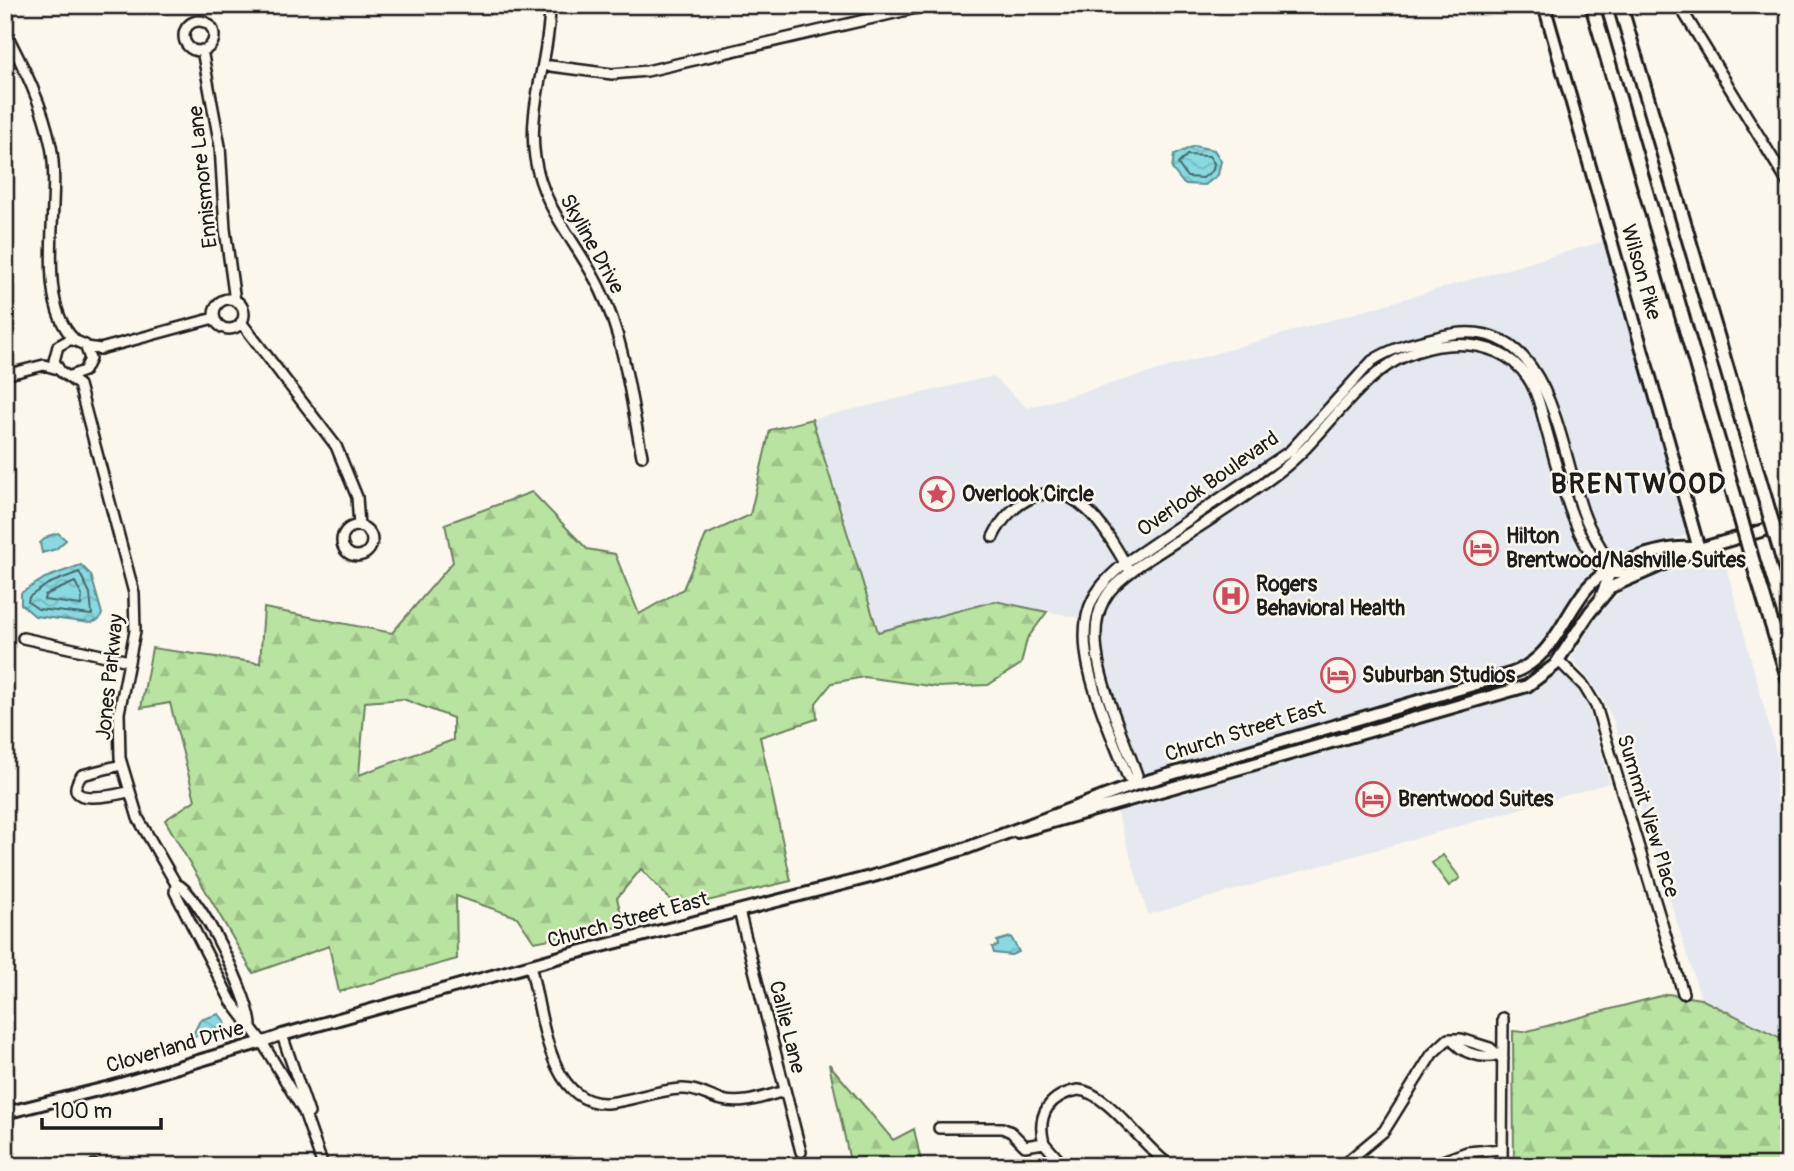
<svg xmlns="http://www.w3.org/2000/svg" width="1794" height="1171" viewBox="0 0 1794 1171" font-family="Pangolin,sans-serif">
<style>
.built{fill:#e5e9ef}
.forest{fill:url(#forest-firs);stroke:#6a805e;stroke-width:2;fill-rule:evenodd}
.pitch{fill:#b9e3a0;stroke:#6a805e;stroke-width:2}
.water{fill:url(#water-waves);stroke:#5d8d92;stroke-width:2}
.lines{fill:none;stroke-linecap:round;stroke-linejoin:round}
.shore{stroke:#47686a;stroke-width:2}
.minor-casing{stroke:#1c1c1c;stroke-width:14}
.major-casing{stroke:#1c1c1c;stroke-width:16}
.highway-casing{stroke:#1c1c1c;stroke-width:18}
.minor{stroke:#fbf7ec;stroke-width:9}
.major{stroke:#fbf7ec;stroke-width:10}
.highway{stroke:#fbf7ec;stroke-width:12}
.highway-bridge-casing{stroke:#1c1c1c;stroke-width:18;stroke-linecap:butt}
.highway-bridge{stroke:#fbf7ec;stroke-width:12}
.labels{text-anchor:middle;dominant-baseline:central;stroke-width:5;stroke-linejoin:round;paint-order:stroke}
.street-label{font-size:21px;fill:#1c1c1c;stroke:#fbf7ec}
.poi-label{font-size:21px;font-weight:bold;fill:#1c1c1c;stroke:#fbf7ec;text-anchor:start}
.district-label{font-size:28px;font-weight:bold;letter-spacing:2px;fill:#1c1c1c;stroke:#fbf7ec}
</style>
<defs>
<pattern id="forest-firs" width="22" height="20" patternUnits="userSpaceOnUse" patternTransform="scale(1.75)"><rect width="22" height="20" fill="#b9e3a0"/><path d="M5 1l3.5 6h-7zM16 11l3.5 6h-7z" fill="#9ec289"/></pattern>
<pattern id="water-waves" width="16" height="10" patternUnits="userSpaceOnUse" patternTransform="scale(1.75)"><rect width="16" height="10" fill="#88d9e0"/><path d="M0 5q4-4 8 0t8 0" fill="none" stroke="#75bac0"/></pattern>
</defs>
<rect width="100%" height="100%" fill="#fbf7ec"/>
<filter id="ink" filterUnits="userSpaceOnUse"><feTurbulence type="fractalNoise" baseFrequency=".0143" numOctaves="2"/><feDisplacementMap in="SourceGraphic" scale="14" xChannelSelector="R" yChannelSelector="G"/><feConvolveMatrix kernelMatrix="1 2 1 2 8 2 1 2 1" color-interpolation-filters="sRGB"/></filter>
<g filter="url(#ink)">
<path class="built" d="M1604 241 1688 535 1625 553 1603 565 1577 591 1538 652 1523 663 1121 786 1083 675 1079 618 995 601 878 632 812 419 993 376 1027 408Z
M1724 558 1789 800V1042L1701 999 1613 720 1601 696 1571 658 1603 607 1627 587 1647 578Z
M1560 672 1580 691 1588 707 1610 783 1148 915 1117 812 1511 699 1537 688Z"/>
<path class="forest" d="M812 419 878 632 995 601 1047 612 1027 639 1021 664 988 685 937 687 864 677 832 683 816 703 817 719 760 737 791 881 678 908 641 869 617 898 624 926 534 942 517 917 456 896 457 959 339 992 329 946 253 973 165 820 195 800 170 703 141 708 152 648 260 663 264 608 392 633 453 562 445 524 532 492 587 549 615 554 639 614 683 589 706 535 750 515 770 430ZM403 699 453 718V740L359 775 365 702Z
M1668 994 1701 999 1789 1042V1166H1696L1691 1163 1680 1166H1514L1513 1031 1524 1032Z
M829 1064 893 1140 914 1129 922 1166H851Z"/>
<path class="pitch" d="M1443 855 1460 878 1449 886 1432 863Z"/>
<path class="water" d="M1194 146 1214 150 1221 161 1218 175 1205 185 1184 184 1172 169 1174 155Z
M58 533 66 540 56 549 42 553 40 543 48 536Z
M81 565 91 575 102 614 99 620 91 623 35 616 21 604V593L45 578Z
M1011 937 1019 952 1011 955 994 953 992 947 998 946 997 941Z
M219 1014 225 1022 223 1028 192 1037 200 1020Z"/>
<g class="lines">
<path class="shore" d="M1187 155 1209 156 1214 163 1213 170 1203 178 1187 177 1178 164Z
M79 572 90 593 92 615 38 609 28 602 29 597 48 584Z
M75 582 82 596 81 605 44 600 45 595Z"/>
<g class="minor-casing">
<path id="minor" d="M550 5C550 57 527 107 535 158 543 211 580 245 601 291 625 341 631 402 642 456
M1679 5 1789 185
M184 36a15 15 0 1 1 30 0a15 15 0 1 1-30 0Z
M5 31C24 68 43 105 51 146 62 200 33 299 74 339
M202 50 220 146 225 229 235 301
M543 65 612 74 647 71 929 5
M214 314a15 15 0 1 1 30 0a15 15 0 1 1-30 0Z
M241 322 336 446 357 497 359 526
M87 347 100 349 214 318
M5 375 44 365 58 369
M70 376 84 371 90 359 85 345 71 339 58 346 54 361 60 371 79 385 134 593 135 631 119 713 120 758 138 818 176 884C199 891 252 1002 251 1027
M342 541a15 15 0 1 1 30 0a15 15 0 1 1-30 0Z
M993 537C1010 501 1052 476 1086 509 1103 524 1116 548 1128 568
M23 638 129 661
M1559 661 1584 686 1596 706 1683 993
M121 765 82 775C57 808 115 795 128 792
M1134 780 1128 778C1111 730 1067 649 1093 599 1101 584 1112 574 1125 563L1290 451 1372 361C1393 347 1417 342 1442 336 1549 310 1558 441 1583 512 1590 533 1603 549 1612 568L1601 596
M1134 783 1137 775C1121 728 1078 647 1104 600 1112 585 1126 576 1138 566 1185 535 1235 506 1279 472 1317 443 1343 400 1380 371 1421 339 1496 330 1528 378 1538 393 1542 414 1547 432 1561 481 1572 533 1604 573L1635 574
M176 884 175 892 231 1001 262 1042 304 1112 323 1166
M739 911 801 1152
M530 965C542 1008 547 1106 607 1103 632 1101 656 1090 681 1089 697 1088 708 1097 722 1100 743 1106 765 1096 785 1091
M1454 1041C1461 1053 1483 1059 1496 1055
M262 1042 282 1035 309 1113
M939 1128H1002L1011 1132 1025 1146 1044 1143
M94 1166V1165
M1064 1166 1044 1143C1036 1114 1050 1095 1078 1090 1109 1092 1143 1148 1171 1166
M1342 1166 1384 1131 1432 1054 1448 1039H1461L1490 1048 1503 1059
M1429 1166 1467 1152 1502 1149
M1502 1166 1503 1018"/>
</g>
<g class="major-casing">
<path id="major" d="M1544 5 1699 549
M1017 832 1527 686 1555 665 1590 612 1611 587 1699 549 1789 523
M282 1035 567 955 870 877 967 848 1134 785 1510 674C1553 659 1561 620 1587 588 1602 571 1625 561 1647 554 1666 549 1680 546 1699 549
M5 1113 114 1086 262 1042"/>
</g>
<g class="highway-casing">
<path id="highway" d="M1592 5 1738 509
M1620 5 1766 502
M1781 553 1789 581
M1752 559 1789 681"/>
</g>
<use href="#minor" class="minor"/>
<use href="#major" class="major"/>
<use href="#highway" class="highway"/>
<g class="highway-bridge-casing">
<path id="highway-bridge" d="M1766 502 1781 553
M1738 509 1752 559"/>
</g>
<use href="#highway-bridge" class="highway-bridge"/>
</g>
</g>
<defs>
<g id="sight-ring" transform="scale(1.75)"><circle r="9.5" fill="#fbf7ec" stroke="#d1495b" stroke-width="1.5"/><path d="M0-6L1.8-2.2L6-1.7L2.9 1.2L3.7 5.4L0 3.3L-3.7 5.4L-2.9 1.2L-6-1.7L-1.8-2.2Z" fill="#d1495b"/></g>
<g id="hotel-ring" transform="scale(1.75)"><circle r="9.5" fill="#fbf7ec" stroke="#d1495b" stroke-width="1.5"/><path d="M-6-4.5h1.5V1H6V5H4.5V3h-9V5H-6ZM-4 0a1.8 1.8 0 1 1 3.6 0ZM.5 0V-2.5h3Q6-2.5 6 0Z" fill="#d1495b"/></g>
<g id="hospital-ring" transform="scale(1.75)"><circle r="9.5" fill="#fbf7ec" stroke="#d1495b" stroke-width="1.5"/><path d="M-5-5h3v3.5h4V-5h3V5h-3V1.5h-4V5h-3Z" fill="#d1495b"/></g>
</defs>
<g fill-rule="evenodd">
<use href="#sight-ring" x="937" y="494"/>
<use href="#hotel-ring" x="1481" y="548"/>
<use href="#hospital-ring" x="1231" y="596"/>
<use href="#hotel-ring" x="1338" y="675"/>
<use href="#hotel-ring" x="1373" y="799"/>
</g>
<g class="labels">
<g class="street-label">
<text transform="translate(203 177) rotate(-96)">Ennismore Lane</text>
<text transform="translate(592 244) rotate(61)">Skyline Drive</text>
<text transform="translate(1641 272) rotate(74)">Wilson Pike</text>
<text transform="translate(1208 484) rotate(-35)">Overlook Boulevard</text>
<text transform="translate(110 677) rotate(-84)">Jones Parkway</text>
<text transform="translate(1245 731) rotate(-17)">Church Street East</text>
<text transform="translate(1648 816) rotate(73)">Summit View Place</text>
<text transform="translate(628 920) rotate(-15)">Church Street East</text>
<text transform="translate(787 1027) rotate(76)">Callie Lane</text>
<text transform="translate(175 1047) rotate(-16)">Cloverland Drive</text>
</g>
<g class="poi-label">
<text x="962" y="494">Overlook Circle</text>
<text x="1506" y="536">Hilton<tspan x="1506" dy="24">Brentwood/Nashville Suites</tspan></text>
<text x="1256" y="584">Rogers<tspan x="1256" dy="24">Behavioral Health</tspan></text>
<text x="1362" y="675">Suburban Studios</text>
<text x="1398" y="799">Brentwood Suites</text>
</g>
<g class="district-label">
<text x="1639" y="484">BRENTWOOD</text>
</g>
</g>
<rect width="1794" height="1171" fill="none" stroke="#fbf7ec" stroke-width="28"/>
<rect x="14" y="14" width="1766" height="1143" fill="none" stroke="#1c1c1c" stroke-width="2.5" filter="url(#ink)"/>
<path d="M42 1118v10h119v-10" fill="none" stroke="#1c1c1c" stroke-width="3.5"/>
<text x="52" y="1118" font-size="21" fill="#1c1c1c" stroke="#fbf7ec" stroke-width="5" paint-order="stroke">100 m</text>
</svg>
